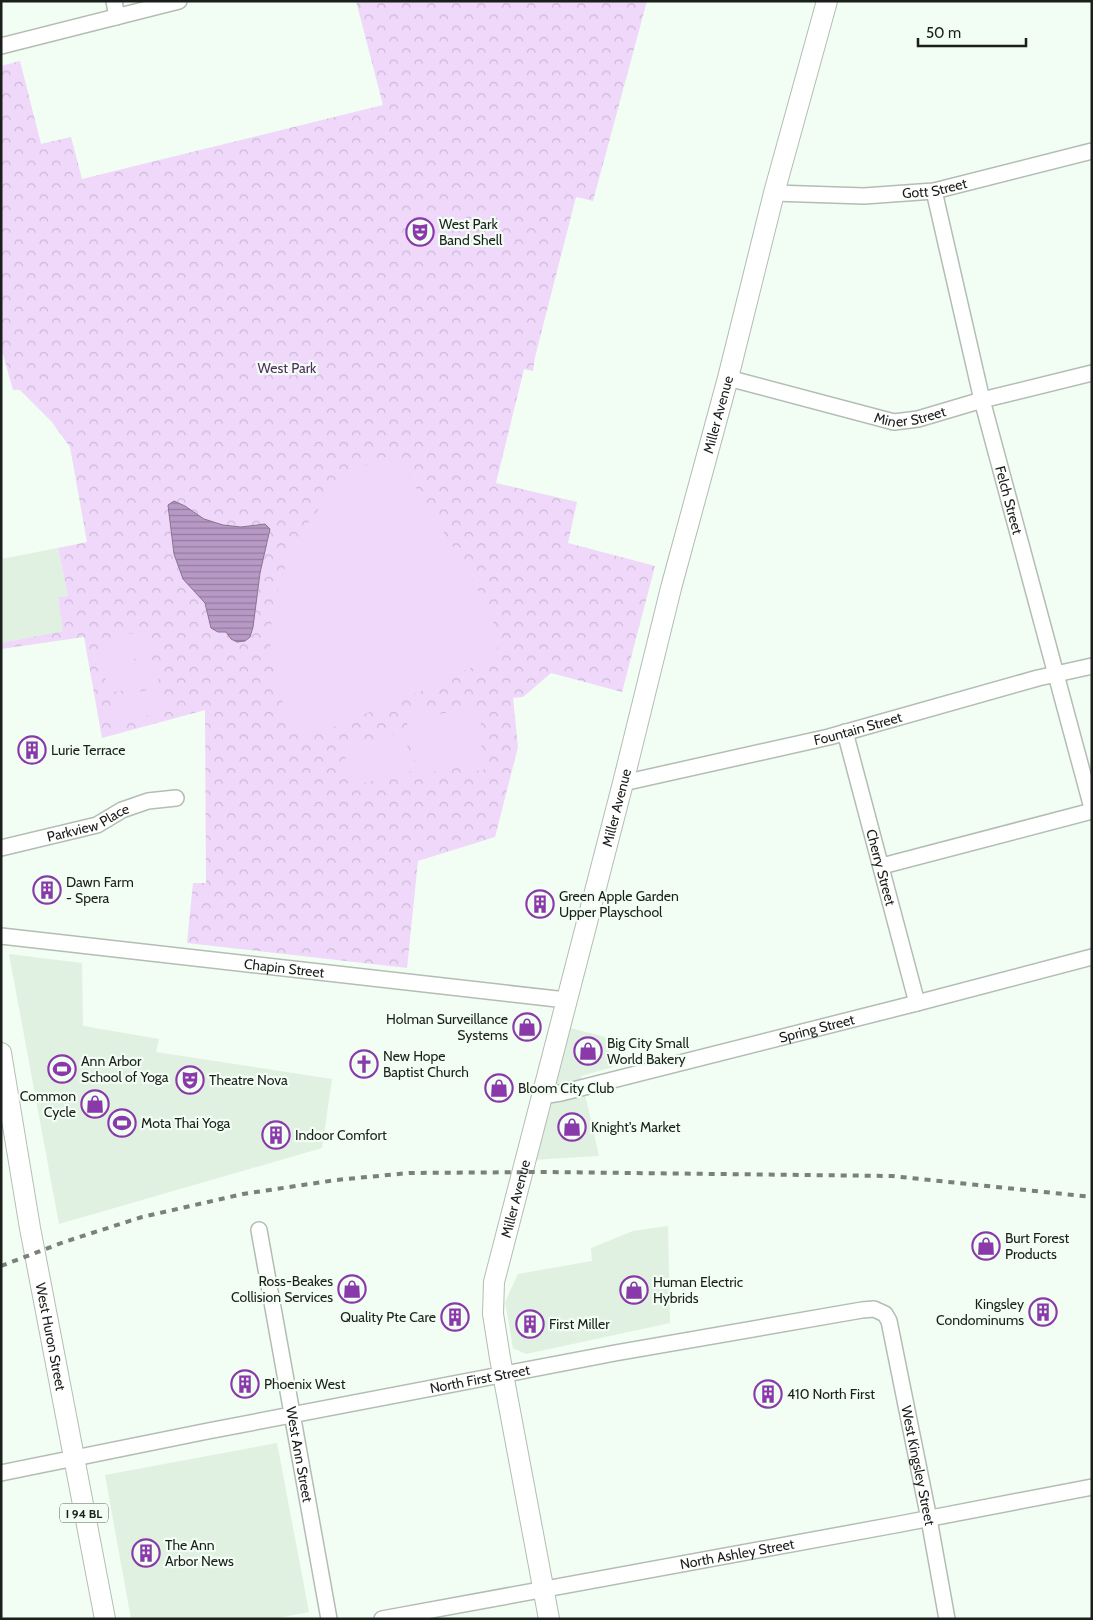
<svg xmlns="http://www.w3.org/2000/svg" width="1093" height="1620" viewBox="0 0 1093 1620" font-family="Cabin,sans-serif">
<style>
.built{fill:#e0f0e1}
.park{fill:url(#park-crowns)}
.garden{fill:#efd8fa}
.water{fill:url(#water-rules);stroke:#887492}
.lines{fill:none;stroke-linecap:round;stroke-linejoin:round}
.minor-casing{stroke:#b3bdb4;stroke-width:18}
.major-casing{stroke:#b3bdb4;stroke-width:22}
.minor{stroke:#fff;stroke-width:15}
.major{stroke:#fff;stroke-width:20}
.rail{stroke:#7a817b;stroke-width:4;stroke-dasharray:6 6;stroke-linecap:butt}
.labels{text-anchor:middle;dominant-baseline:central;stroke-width:4.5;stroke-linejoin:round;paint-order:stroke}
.shield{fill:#f2fdf3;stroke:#5c625c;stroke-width:1}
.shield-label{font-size:12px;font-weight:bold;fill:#1b1f1b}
.street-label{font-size:14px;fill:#1b1f1b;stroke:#f2fdf3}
.poi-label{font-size:14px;fill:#1b1f1b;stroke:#f2fdf3;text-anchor:start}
.park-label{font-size:14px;fill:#532d63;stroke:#f2fdf3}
</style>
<defs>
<pattern id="park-crowns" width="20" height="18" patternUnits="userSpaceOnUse" patternTransform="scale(1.25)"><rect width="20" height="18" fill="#efd8fa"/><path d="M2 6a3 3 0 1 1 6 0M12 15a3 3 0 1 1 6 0" fill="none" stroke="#ccb9d6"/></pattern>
<pattern id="water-rules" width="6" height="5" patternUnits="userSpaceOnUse" patternTransform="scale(1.25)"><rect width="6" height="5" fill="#b799c5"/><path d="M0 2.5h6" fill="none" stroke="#947c9f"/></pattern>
</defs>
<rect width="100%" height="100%" fill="#f2fdf3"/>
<path class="built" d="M58 548 68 596 58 597 64 631 1 643V559Z
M9 954 82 963 83 1026 159 1039 156 1052 332 1079 322 1148 59 1224Z
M567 1027 605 1037 613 1067 581 1076 599 1156 532 1160Z
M668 1226 670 1323 526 1354 513 1348 505 1302 518 1274 592 1261 591 1248 633 1231Z
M277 1443 309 1612 273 1619H131L105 1475Z"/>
<path class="park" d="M356 1H647L593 201 576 197 535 357 533 371 524 369 496 483 577 502 568 543 655 566 622 692 551 673 523 697 513 698 518 747 495 837 418 861 407 968 187 943 193 883H206L205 710 102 738 84 637 1 649V643L63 631 58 597 68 596 58 548 87 542 70 447 51 421 20 390H13L3 354H1V66L20 61 41 144 71 137 82 179 383 105Z"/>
<path class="garden" d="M395 454 470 574 501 638 494 657 419 692 311 736 301 735 288 719 279 691 270 656 272 610 282 576 295 542 310 520 331 494 360 469 376 460Z
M150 630 155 655 102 665 97 640Z
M155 660 159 684 108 693 104 669Z
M160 688 165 712 114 722 110 697Z
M477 706 483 734 480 740 487 769 465 773 463 767 418 774 405 714 429 709 431 716Z
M404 732 413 771 352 786 343 746Z"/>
<path class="water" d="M174 501 185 506 204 519 223 525 241 527 265 524 270 529 260 573 253 627 250 637 245 641 237 642 231 639 226 632H218L211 628 205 603 183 579 174 554 168 505Z"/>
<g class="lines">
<g class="minor-casing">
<g id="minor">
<path d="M114 1 117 17"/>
<path d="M1 46 179 1"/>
<path id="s1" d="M934 191 982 400 1092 808"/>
<path id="s2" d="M774 193 864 196 934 191 1092 151"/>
<path id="s3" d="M728 378 894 422 918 419 982 400 1092 373"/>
<path id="s4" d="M845 732 917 1003"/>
<path id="s5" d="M623 783 829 737 1038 678 1092 666"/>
<path id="s6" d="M1 848 97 825 122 810 148 801 176 798"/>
<path d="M882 866 1092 811"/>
<path id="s7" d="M1 936 566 1000"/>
<path id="s8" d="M541 1096 561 1093 917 1003 1092 957"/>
<path id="s9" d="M259 1230 329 1619"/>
<path id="s10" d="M1 1473 208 1431 615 1353 862 1310 874 1309 885 1314 889 1321 929 1519 947 1619"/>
<path id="s11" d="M382 1619 900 1524 1092 1487"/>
</g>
</g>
<g class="major-casing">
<g id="major">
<path id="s12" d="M1 1053 30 1228 105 1619"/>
<path id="s13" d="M549 1619 500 1358 493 1314 494 1282 623 783 671 588 728 378 774 193 827 1"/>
</g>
</g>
<use href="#minor" class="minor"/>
<use href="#major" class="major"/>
<path class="rail" d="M1 1266 64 1242 142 1217 243 1194 336 1180 409 1173 545 1172 892 1176 1092 1197"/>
</g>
<defs>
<g id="theatre-ring" transform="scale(1.4375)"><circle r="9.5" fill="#f2fdf3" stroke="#8939a9" stroke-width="1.5"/><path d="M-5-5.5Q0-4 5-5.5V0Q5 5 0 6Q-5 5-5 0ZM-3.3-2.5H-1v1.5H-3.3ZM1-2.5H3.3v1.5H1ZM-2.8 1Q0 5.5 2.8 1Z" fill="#8939a9"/></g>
<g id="building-ring" transform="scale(1.4375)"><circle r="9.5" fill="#f2fdf3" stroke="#8939a9" stroke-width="1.5"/><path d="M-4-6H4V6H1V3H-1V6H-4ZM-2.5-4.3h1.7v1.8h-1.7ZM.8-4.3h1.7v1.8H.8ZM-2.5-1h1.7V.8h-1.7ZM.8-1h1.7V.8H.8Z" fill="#8939a9"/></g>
<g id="shop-ring" transform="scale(1.4375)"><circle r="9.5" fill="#f2fdf3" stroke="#8939a9" stroke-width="1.5"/><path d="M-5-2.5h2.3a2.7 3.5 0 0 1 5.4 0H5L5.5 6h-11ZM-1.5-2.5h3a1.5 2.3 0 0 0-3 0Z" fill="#8939a9"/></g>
<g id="church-ring" transform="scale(1.4375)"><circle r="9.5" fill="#f2fdf3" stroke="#8939a9" stroke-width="1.5"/><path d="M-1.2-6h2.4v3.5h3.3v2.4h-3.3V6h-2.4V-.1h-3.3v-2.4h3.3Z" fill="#8939a9"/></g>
<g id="stadium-ring" transform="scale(1.4375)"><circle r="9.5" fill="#f2fdf3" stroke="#8939a9" stroke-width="1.5"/><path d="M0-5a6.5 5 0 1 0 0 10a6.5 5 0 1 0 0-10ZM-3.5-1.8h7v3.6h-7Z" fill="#8939a9"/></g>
</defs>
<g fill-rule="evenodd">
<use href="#theatre-ring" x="420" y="232"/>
<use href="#building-ring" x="32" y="750"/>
<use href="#building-ring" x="47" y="890"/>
<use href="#building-ring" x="540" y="904"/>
<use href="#shop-ring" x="527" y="1027"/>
<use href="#shop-ring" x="588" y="1051"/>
<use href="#church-ring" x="364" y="1064"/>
<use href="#stadium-ring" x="62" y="1069"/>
<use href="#theatre-ring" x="190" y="1080"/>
<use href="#shop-ring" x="499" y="1088"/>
<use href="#shop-ring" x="95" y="1104"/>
<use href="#stadium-ring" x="122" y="1123"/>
<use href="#shop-ring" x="572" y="1127"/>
<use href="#building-ring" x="276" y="1135"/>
<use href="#shop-ring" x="986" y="1246"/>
<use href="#shop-ring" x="352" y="1289"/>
<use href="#shop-ring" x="634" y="1290"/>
<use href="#building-ring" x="1043" y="1312"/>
<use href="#building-ring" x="455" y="1317"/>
<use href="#building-ring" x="530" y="1324"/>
<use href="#building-ring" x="245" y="1384"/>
<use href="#building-ring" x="768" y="1394"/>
<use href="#building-ring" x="146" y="1553"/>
</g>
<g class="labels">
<rect class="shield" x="60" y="1503.5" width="48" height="19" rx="4"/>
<g class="shield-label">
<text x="84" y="1513">I 94 BL</text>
</g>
<g class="street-label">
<text stroke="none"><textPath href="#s2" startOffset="161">Gott Street</textPath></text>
<text stroke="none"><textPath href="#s3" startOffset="188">Miner Street</textPath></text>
<text stroke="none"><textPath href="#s13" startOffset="1238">Miller Avenue</textPath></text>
<text stroke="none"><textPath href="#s1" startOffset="318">Felch Street</textPath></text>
<text stroke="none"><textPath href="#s5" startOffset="241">Fountain Street</textPath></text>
<text stroke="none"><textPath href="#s13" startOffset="832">Miller Avenue</textPath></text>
<text stroke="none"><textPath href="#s6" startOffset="91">Parkview Place</textPath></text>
<text stroke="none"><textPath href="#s4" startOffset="140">Cherry Street</textPath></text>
<text stroke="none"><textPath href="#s7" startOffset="285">Chapin Street</textPath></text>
<text stroke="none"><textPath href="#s8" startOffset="284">Spring Street</textPath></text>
<text stroke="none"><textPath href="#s13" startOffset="428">Miller Avenue</textPath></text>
<text stroke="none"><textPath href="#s12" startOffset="288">West Huron Street</textPath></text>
<text stroke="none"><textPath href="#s10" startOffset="488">North First Street</textPath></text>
<text stroke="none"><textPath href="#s9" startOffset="228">West Ann Street</textPath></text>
<text stroke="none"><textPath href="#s10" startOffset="1056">West Kingsley Street</textPath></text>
<text stroke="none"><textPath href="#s11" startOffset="361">North Ashley Street</textPath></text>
</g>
<g class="poi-label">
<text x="439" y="224">West Park<tspan x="439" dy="16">Band Shell</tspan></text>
<text x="51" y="750">Lurie Terrace</text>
<text x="66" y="882">Dawn Farm<tspan x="66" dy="16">- Spera</tspan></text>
<text x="559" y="896">Green Apple Garden<tspan x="559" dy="16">Upper Playschool</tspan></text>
<text x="508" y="1019" text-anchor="end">Holman Surveillance<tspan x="508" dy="16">Systems</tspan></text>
<text x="607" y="1043">Big City Small<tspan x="607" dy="16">World Bakery</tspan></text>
<text x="383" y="1056">New Hope<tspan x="383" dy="16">Baptist Church</tspan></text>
<text x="81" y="1061">Ann Arbor<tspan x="81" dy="16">School of Yoga</tspan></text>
<text x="209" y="1080">Theatre Nova</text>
<text x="518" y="1088">Bloom City Club</text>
<text x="76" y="1096" text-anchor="end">Common<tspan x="76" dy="16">Cycle</tspan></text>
<text x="141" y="1123">Mota Thai Yoga</text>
<text x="591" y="1127">Knight's Market</text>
<text x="295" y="1135">Indoor Comfort</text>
<text x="1005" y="1238">Burt Forest<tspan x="1005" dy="16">Products</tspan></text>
<text x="333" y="1281" text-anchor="end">Ross-Beakes<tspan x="333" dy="16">Collision Services</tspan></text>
<text x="653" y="1282">Human Electric<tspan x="653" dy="16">Hybrids</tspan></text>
<text x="1024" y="1304" text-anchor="end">Kingsley<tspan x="1024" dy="16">Condominums</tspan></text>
<text x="436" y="1317" text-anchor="end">Quality Pte Care</text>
<text x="549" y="1324">First Miller</text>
<text x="264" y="1384">Phoenix West</text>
<text x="787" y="1394">410 North First</text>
<text x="165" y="1545">The Ann<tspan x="165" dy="16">Arbor News</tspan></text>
</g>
<g class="park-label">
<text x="287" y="368">West Park</text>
</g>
</g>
<rect width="1093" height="1620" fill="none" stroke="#1b1f1b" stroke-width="5"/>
<path d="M918 38v8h108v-8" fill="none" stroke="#1b1f1b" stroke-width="2.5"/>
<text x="926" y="38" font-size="15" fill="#1b1f1b" stroke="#f2fdf3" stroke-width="4" paint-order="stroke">50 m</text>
</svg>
